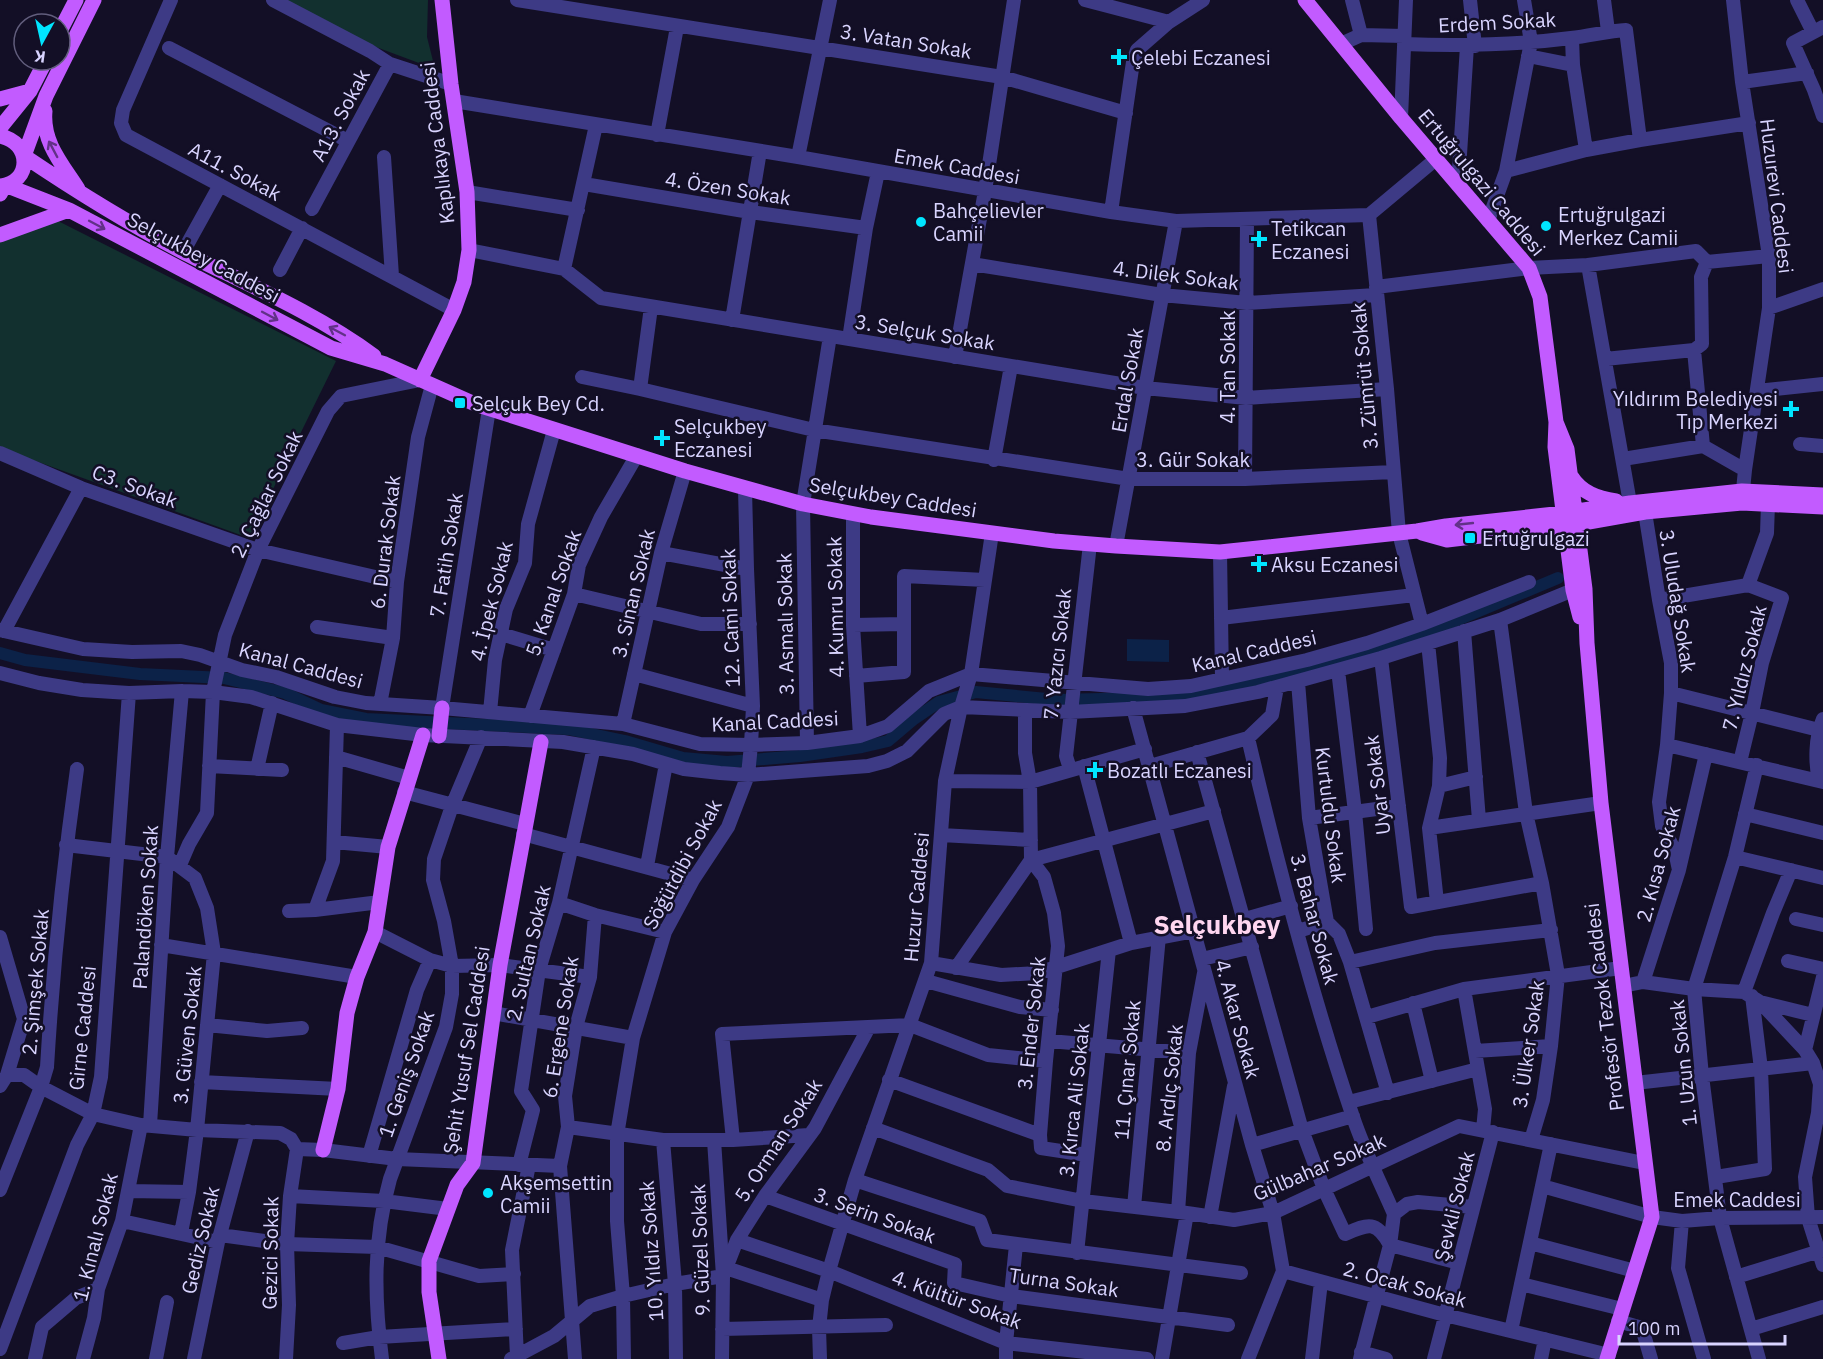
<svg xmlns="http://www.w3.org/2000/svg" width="1823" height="1359" viewBox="0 0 1823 1359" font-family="'IBM Plex Sans',sans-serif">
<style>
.green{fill:#12302f}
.water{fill:#0c2248}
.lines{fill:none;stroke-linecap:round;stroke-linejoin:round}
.canal{stroke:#0c2248;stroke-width:12}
.minor{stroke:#3d3a85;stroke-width:14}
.major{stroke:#c25bff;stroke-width:15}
.oneway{stroke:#623188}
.poi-dot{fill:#00e5ff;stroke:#130f26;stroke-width:2}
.labels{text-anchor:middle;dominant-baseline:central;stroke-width:5;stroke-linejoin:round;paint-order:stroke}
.street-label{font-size:20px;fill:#d9d4ff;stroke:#130f26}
.poi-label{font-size:20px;fill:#d9d4ff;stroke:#130f26;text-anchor:start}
.district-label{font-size:26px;font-weight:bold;fill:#ffd6f0;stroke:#130f26}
</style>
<rect width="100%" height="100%" fill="#130f26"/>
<path class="green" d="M281 0H428L427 37 435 69 360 41Z
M58 221 336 361 249 538 19 455 0 446V241Z"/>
<path class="water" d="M1127 639 1169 640V662L1127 661Z"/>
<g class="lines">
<path class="canal" d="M0 653 25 660 140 674 224 678 285 693 321 710 366 719 568 729 625 741 683 758 727 762 800 756 862 747 888 741 914 719 939 702 976 692 1057 700 1145 698 1191 695 1236 685 1309 669 1412 639 1558 578"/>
<path class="minor" d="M171 0 123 110 121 123 126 135 454 310
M273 0 370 51 390 64
M517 0 1002 77 1126 113
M1085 0 1169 22 1203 0
M1352 0 1361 35
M1470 0 1475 46
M1604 0 1608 31
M1733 0 1742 82 1769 256V308L1745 470 1742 500
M1797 0 1813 32
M1823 27 1793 43 1814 90 1823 116
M1572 38 1573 65 1586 150
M1341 44 1361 35 1404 36
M1404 44C1460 46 1516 45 1571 38 1590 36 1608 31 1626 30L1640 140
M169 48 348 141
M1528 56 1573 65
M1742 82 1807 73
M454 101 798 157 1111 212 1176 221 1369 215 1436 159
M1401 118 1406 0
M657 135 677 27
M384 157 392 276
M798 157 830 0
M1506 171 1531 42 1524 0
M584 184 750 212 866 228
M1458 185 1467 46
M467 192 578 210
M312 209 390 64 451 84
M1111 212 1133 62 1137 50 1169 22
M1369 215 1387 389 1399 533 1422 624
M1488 221 1506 171 1586 150 1640 140 1749 123
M469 250 564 269 601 298 1145 388 1246 398 1387 389
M183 252 220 185
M972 264 1162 295 1247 303 1376 295
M1588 265 1630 503
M564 269 596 125
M280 270 302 228
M1376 287 1529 268 1588 265 1696 251 1707 262 1769 256
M651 307 640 389 814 430 1129 479H1245L1393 472
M1769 308 1823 289
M732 320 760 151
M849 339 866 228 878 172
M955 357 985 191 1014 0
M1605 359 1694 350
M582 377 640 389
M1757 391 1823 384
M1800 444 1823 446
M1703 446 1694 350 1702 344 1701 277 1707 262
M0 453 81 488 258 550 397 582
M1623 459 1703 446 1745 470
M994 460 1011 366
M1245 479 1247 219
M1645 512 1659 600 1671 663V693L1667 745 1659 802 1662 826 1675 851 1679 870
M853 514V625L860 736
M1116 546 1176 221
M1220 552 1222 679
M661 553 747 569
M574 594 701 624H750
M1659 600 1748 585
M1221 618 1414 595
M1500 620 1526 813 1542 883 1558 975 1551 1046 1543 1100 1531 1140
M853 625 903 624
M317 627 393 638
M0 630 83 649 132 652 181 651 200 655 242 670 276 677 335 697 366 703 442 708 623 724 700 744 751 745 807 743 860 736 888 726 929 691 971 674 1148 689 1191 686 1307 660 1367 643 1422 624 1529 582
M4 631 81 488
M1464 631 1479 820
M501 634 554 650
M1428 643 1440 758 1439 786
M1381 658 1411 907 1542 883
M1338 670 1355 812 1366 929
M0 673 39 683 82 690 129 693 182 691 213 692 251 697 337 725 423 735 563 742 633 754 684 769 720 773 748 775 868 766 887 761 907 751 944 714 961 707 1070 712 1185 706 1258 692 1381 658 1500 620 1573 590
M634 674 753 706
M856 676 904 672V576L985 580
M1298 682 1309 818 1327 922 1298 931
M1277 687 1272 715 1248 738C1278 866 1311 993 1353 1117 1364 1150 1380 1182 1394 1214
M1671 693 1819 730
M380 704 393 638 397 582 418 437 432 385
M442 708 489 409
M1133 708 1252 1145 1273 1213 1283 1271
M490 712 495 660 506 609 525 563 528 524 554 430
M530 716 574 594 579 565 601 517 637 455
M623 724 661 553 685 471
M807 743 803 504 830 336
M1667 745 1823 782
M1197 752 1302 1130 1324 1189 1345 1234C1368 1224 1376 1220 1390 1245L1459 1263
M336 757 409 778
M1740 762 1752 713 1762 663 1782 598 1748 585 1767 533 1768 504
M1757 765 1735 857 1694 989 1702 1076 1720 1218 1759 1359
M209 766 282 770
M1084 766 1131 943
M1150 766 1248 738
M257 769 272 703
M1070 769 1066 756 1090 544
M945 781 1030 782 1145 749
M1819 781C1815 762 1815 738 1823 719
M404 792 525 824
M1745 814 1823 833
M1309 818 1399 806
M1429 828 1601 803
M523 834 693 880
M941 835 1031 840
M334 842 388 847
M66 845 167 857 195 878 207 908 214 953 197 1130 189 1192 181 1233
M1735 857 1823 878
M180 865 189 844 207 813 213 692 225 635 258 550 328 411 341 396 420 380
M647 866 666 764
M1437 902 1429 828 1439 786 1476 777
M559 903 595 915 665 932
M315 910 333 861 337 725
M289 911 315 910 380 902
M1245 919 1291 906
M1796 919 1823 925
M1327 922 1339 934 1350 962 1388 1093
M375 932 430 960 452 966 500 965 590 977
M0 937 24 1019 7 1075 0 1086
M161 945 357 977
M1202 959 1252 947
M1788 961 1823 969
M1350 962 1435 943 1551 930
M931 963 1001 975 1038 973 1131 943 1194 931
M956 968 1031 860 1030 782 1025 753V710
M926 981 1020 1007 1052 1010
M1643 982 1679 870 1706 754
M1623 986 1643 982 1694 989 1744 992 1760 1002 1805 1050 1813 1063 1820 1084 1818 1113 1805 1177 1808 1218 1823 1265
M1464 989 1485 1109 1483 1130
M1744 992 1773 913 1791 870
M1760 1002 1813 1015
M1413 1003 1432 1081
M493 1013 633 1038
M1367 1017 1464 989 1621 968
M207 1025 267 1031 302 1028
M1049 1041 1189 1053
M1805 1050 1823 977
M1475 1051 1551 1046
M7 1075H24L41 1087 93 1114 141 1125 197 1130 280 1133 291 1139 297 1149 323 1150 397 1159 560 1166
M889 1080 1040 1135
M201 1082 338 1089
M1635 1083 1813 1063
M1349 1102 1478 1069
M150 1125 167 857 182 691
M568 1127 663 1140H733L722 1034 910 1025 988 1055 1046 1061
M873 1128 988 1170 1007 1186 1083 1201 1187 1213 1234 1220 1273 1213 1459 1126 1644 1163
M663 1140 675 1284 676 1359
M714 1140 723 1276 722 1359
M733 1140 809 1135
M1252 1145 1353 1116
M1087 1155 1041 1148 1040 1135 1046 1061 1058 946 1054 913 1044 877 1031 860 1214 811
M369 1156 417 990 430 960
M519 1165 533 1110 521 1091 539 970 559 903 594 747
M1716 1177 1765 1169 1761 1069 1752 996
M855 1180 980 1221 987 1240 1241 1273
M1542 1186 1652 1217 1682 1221 1720 1218 1823 1217
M0 1190 41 1087 47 1067C53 967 63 868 77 769
M128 1191 189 1192
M290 1196 384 1201 448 1209
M765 1196 955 1264 954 1283 1011 1296 1228 1325
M1134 1207 1159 936
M1178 1212 1189 1053 1204 973
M1210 1217 1234 1086
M122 1221 218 1242
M1682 1221 1678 1268 1704 1359
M220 1235 287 1244 377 1247 479 1276 514 1274
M737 1240 829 1271 1006 1343 1147 1359
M1530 1243 1635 1271
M1077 1253 1109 950
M726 1268 822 1300
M1736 1277 1823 1250
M1521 1284 1622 1309
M1618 1321 1642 1328 1651 1359
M722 1329 886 1325
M1751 1329 1823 1307
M1511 1331 1551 1144
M343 1343 379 1337 516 1329
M0 1349 77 1145 93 1114 101 1077 129 693
M1361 1352 1386 1359
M517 1356 512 1250 529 1165
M35 1359 42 1327 76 1298 98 1289
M83 1359 94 1318 98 1289 122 1221 141 1125
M156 1359 167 1302
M194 1359 218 1242 248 1131
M286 1359 289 1305 287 1244 290 1196 297 1149
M382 1359C374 1296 373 1240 390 1179L446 1027 452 994V966L444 921 433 880 434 859 452 806 481 737
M511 1359 554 1336 590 1306 623 1296 675 1284 723 1276 737 1240 765 1196 815 1128 869 1027
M575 1359 560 1166 568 1127 565 1096 576 1027 590 977 595 915
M624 1359 623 1296 617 1221V1135L633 1038 665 932 693 880 728 827 748 775 751 745 753 706 747 569 745 489
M820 1359 819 1328 822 1300 829 1271 855 1180 931 963 945 781 961 707 971 674 992 533
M1006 1359V1343L1016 1245
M1162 1359 1187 1213
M1248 1359 1283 1271 1445 1315 1609 1355
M1312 1359 1321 1282
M1360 1359 1390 1245 1394 1214 1407 1204 1418 1202 1473 1207
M1434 1359 1493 1132
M1541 1359 1545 1339"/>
<path class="major" d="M94 0 46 96 24 156C76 191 129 224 185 253 249 285 317 314 374 356
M1305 0 1401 118 1529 268 1540 297 1556 422 1555 447 1573 590 1580 617
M60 31 76 0
M0 99 30 91
M45 111C42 142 62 164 78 189
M0 128 30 91 46 60
M0 136C32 142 32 183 0 186
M0 194 5 185 69 210 331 348 385 364 475 404 685 471 803 504 871 517 1054 541 1116 546 1220 552 1417 531 1446 526 1564 513 1630 503 1742 491 1823 495
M0 235 69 210
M420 380 454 310 464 282 469 250 467 192 451 84 442 0
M1556 422 1567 449 1585 589 1587 643 1601 803 1652 1217 1607 1359
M1571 476C1582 493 1597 498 1616 501
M1422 533 1447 540 1566 526 1645 512 1742 503 1823 507
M439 736 442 708
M323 1150 338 1089 347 1013 357 977 375 932 388 847 423 735
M439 1359 429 1292V1261L457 1185 473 1163 500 965 541 742"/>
</g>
<defs><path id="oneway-shaft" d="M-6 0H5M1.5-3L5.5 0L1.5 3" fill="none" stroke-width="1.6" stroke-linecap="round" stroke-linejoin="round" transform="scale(1.5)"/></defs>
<g class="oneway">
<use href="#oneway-shaft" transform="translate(53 149) rotate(-118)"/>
<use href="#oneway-shaft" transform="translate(97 225) rotate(28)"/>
<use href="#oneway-shaft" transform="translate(270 316) rotate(28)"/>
<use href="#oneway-shaft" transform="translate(337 331) rotate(-152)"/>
<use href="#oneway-shaft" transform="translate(1464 524) rotate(174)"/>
</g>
<g class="poi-dot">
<path d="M1116 48h6v6h6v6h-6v6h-6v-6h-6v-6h6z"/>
<circle cx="921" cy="222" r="6"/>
<circle cx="1546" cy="226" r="6"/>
<path d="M1256 230h6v6h6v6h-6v6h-6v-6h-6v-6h6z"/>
<rect x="454" y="397" width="12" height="12" rx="3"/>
<path d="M1788 400h6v6h6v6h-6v6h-6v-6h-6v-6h6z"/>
<path d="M659 429h6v6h6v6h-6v6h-6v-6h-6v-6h6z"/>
<rect x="1464" y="532" width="12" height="12" rx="3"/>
<path d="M1256 555h6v6h6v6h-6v6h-6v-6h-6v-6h6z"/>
<path d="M1092 761h6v6h6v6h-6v6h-6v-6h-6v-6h6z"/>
<circle cx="488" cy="1193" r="6"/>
</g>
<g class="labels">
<g class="street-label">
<text transform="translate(1497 22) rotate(-3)">Erdem Sokak</text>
<text transform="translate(906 41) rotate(9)">3. Vatan Sokak</text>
<text transform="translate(340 115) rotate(-62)">A13. Sokak</text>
<text transform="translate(437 143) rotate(-97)">Kaplıkaya Caddesi</text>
<text transform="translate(957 166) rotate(10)">Emek Caddesi</text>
<text transform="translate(235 171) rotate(28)">A11. Sokak</text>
<text transform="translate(1482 182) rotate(50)">Ertuğrulgazi Caddesi</text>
<text transform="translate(728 188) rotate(9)">4. Özen Sokak</text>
<text transform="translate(1777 196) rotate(83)">Huzurevi Caddesi</text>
<text transform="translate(204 257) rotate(28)">Selçukbey Caddesi</text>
<text transform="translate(1176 275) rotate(7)">4. Dilek Sokak</text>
<text transform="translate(925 332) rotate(9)">3. Selçuk Sokak</text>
<text transform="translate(1227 367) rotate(-90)">4. Tan Sokak</text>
<text transform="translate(1364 376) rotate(-95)">3. Zümrüt Sokak</text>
<text transform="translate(1127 380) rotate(-80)">Erdal Sokak</text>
<text x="1193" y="459">3. Gür Sokak</text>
<text transform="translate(135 486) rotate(20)">C3. Sokak</text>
<text transform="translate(266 494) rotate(-64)">2. Çağlar Sokak</text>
<text transform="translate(893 497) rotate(9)">Selçukbey Caddesi</text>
<text transform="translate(385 542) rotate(-83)">6. Durak Sokak</text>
<text transform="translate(446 555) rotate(-81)">7. Fatih Sokak</text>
<text transform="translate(553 593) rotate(-71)">5. Kanal Sokak</text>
<text transform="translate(633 593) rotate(-77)">3. Sinan Sokak</text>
<text transform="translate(491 601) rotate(-76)">4. İpek Sokak</text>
<text transform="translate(1678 601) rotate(81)">3. Uludağ Sokak</text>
<text transform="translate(835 607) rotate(-91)">4. Kumru Sokak</text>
<text transform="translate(730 618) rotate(-92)">12. Cami Sokak</text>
<text transform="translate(785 624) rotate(-91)">3. Asmalı Sokak</text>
<text transform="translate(1254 651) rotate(-13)">Kanal Caddesi</text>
<text transform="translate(1057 654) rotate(-84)">7. Yazıcı Sokak</text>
<text transform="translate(301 665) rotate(15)">Kanal Caddesi</text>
<text transform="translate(1744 668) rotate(-76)">7. Yıldız Sokak</text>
<text transform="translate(775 721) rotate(-3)">Kanal Caddesi</text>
<text transform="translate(1377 785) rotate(-97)">Uyar Sokak</text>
<text transform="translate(1331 815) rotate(83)">Kurtuldu Sokak</text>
<text transform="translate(682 864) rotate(-62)">Söğütdibi Sokak</text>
<text transform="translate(1658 864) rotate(-75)">2. Kısa Sokak</text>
<text transform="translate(916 897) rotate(-85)">Huzur Caddesi</text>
<text transform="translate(145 907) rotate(-86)">Palandöken Sokak</text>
<text transform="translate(1315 919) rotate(75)">3. Bahar Sokak</text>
<text transform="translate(528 953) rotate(-77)">2. Sultan Sokak</text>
<text transform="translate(35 982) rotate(-85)">2. Şimşek Sokak</text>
<text transform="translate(1604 1007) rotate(-97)">Profesör Tezok Caddesi</text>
<text transform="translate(1238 1019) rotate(75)">4. Akar Sokak</text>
<text transform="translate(1031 1023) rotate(-84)">3. Ender Sokak</text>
<text transform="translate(560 1027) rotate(-81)">6. Ergene Sokak</text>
<text transform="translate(82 1028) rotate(-84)">Girne Caddesi</text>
<text transform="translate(187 1035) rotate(-84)">3. Güven Sokak</text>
<text transform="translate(1528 1044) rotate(-82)">3. Ülker Sokak</text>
<text transform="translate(466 1050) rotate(-81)">Şehit Yusuf Sel Caddesi</text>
<text transform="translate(1683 1063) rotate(-96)">1. Uzun Sokak</text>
<text transform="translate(1127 1070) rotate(-85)">11. Çınar Sokak</text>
<text transform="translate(406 1074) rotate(-71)">1. Geniş Sokak</text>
<text transform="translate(1169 1088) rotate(-84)">8. Ardıç Sokak</text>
<text transform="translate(1074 1100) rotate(-84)">3. Kırca Ali Sokak</text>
<text transform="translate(778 1140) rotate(-57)">5. Orman Sokak</text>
<text transform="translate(1319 1167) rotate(-23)">Gülbahar Sokak</text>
<text x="1737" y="1199">Emek Caddesi</text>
<text transform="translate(1454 1206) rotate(-76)">Şevkli Sokak</text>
<text transform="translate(875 1215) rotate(20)">3. Serin Sokak</text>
<text transform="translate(95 1237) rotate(-76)">1. Kınalı Sokak</text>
<text transform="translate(200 1240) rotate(-77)">Gediz Sokak</text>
<text transform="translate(700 1250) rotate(-92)">9. Güzel Sokak</text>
<text transform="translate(651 1251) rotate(-94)">10. Yıldız Sokak</text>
<text transform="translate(270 1253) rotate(-89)">Gezici Sokak</text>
<text transform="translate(1064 1282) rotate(8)">Turna Sokak</text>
<text transform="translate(1405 1284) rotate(15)">2. Ocak Sokak</text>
<text transform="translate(957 1299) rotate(20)">4. Kültür Sokak</text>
</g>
<g class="poi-label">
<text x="1131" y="57">Çelebi Eczanesi</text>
<text x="933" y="210">Bahçelievler<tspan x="933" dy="23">Camii</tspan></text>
<text x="1558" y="214">Ertuğrulgazi<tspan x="1558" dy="23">Merkez Camii</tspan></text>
<text x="1271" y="228">Tetikcan<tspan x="1271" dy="23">Eczanesi</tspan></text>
<text x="1778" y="398" text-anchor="end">Yıldırım Belediyesi<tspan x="1778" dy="23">Tıp Merkezi</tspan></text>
<text x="472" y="403">Selçuk Bey Cd.</text>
<text x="674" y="426">Selçukbey<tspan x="674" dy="23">Eczanesi</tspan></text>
<text x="1482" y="538">Ertuğrulgazi</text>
<text x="1271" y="564">Aksu Eczanesi</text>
<text x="1107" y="770">Bozatlı Eczanesi</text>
<text x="500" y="1182">Akşemsettin<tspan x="500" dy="23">Camii</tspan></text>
</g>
<g class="district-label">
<text x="1217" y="924">Selçukbey</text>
</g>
</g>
<g transform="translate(42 42) rotate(188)"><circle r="28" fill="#130f26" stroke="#625e7d" stroke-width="1.5"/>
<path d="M0-4.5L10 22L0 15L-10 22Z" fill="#00e5ff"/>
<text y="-9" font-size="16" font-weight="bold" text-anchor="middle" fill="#d9d4ff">K</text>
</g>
<path d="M1619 1335v9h166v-9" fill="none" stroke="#d9d4ff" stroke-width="3"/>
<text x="1628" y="1335" font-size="18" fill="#d9d4ff" stroke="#130f26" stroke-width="4.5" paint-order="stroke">100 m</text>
</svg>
